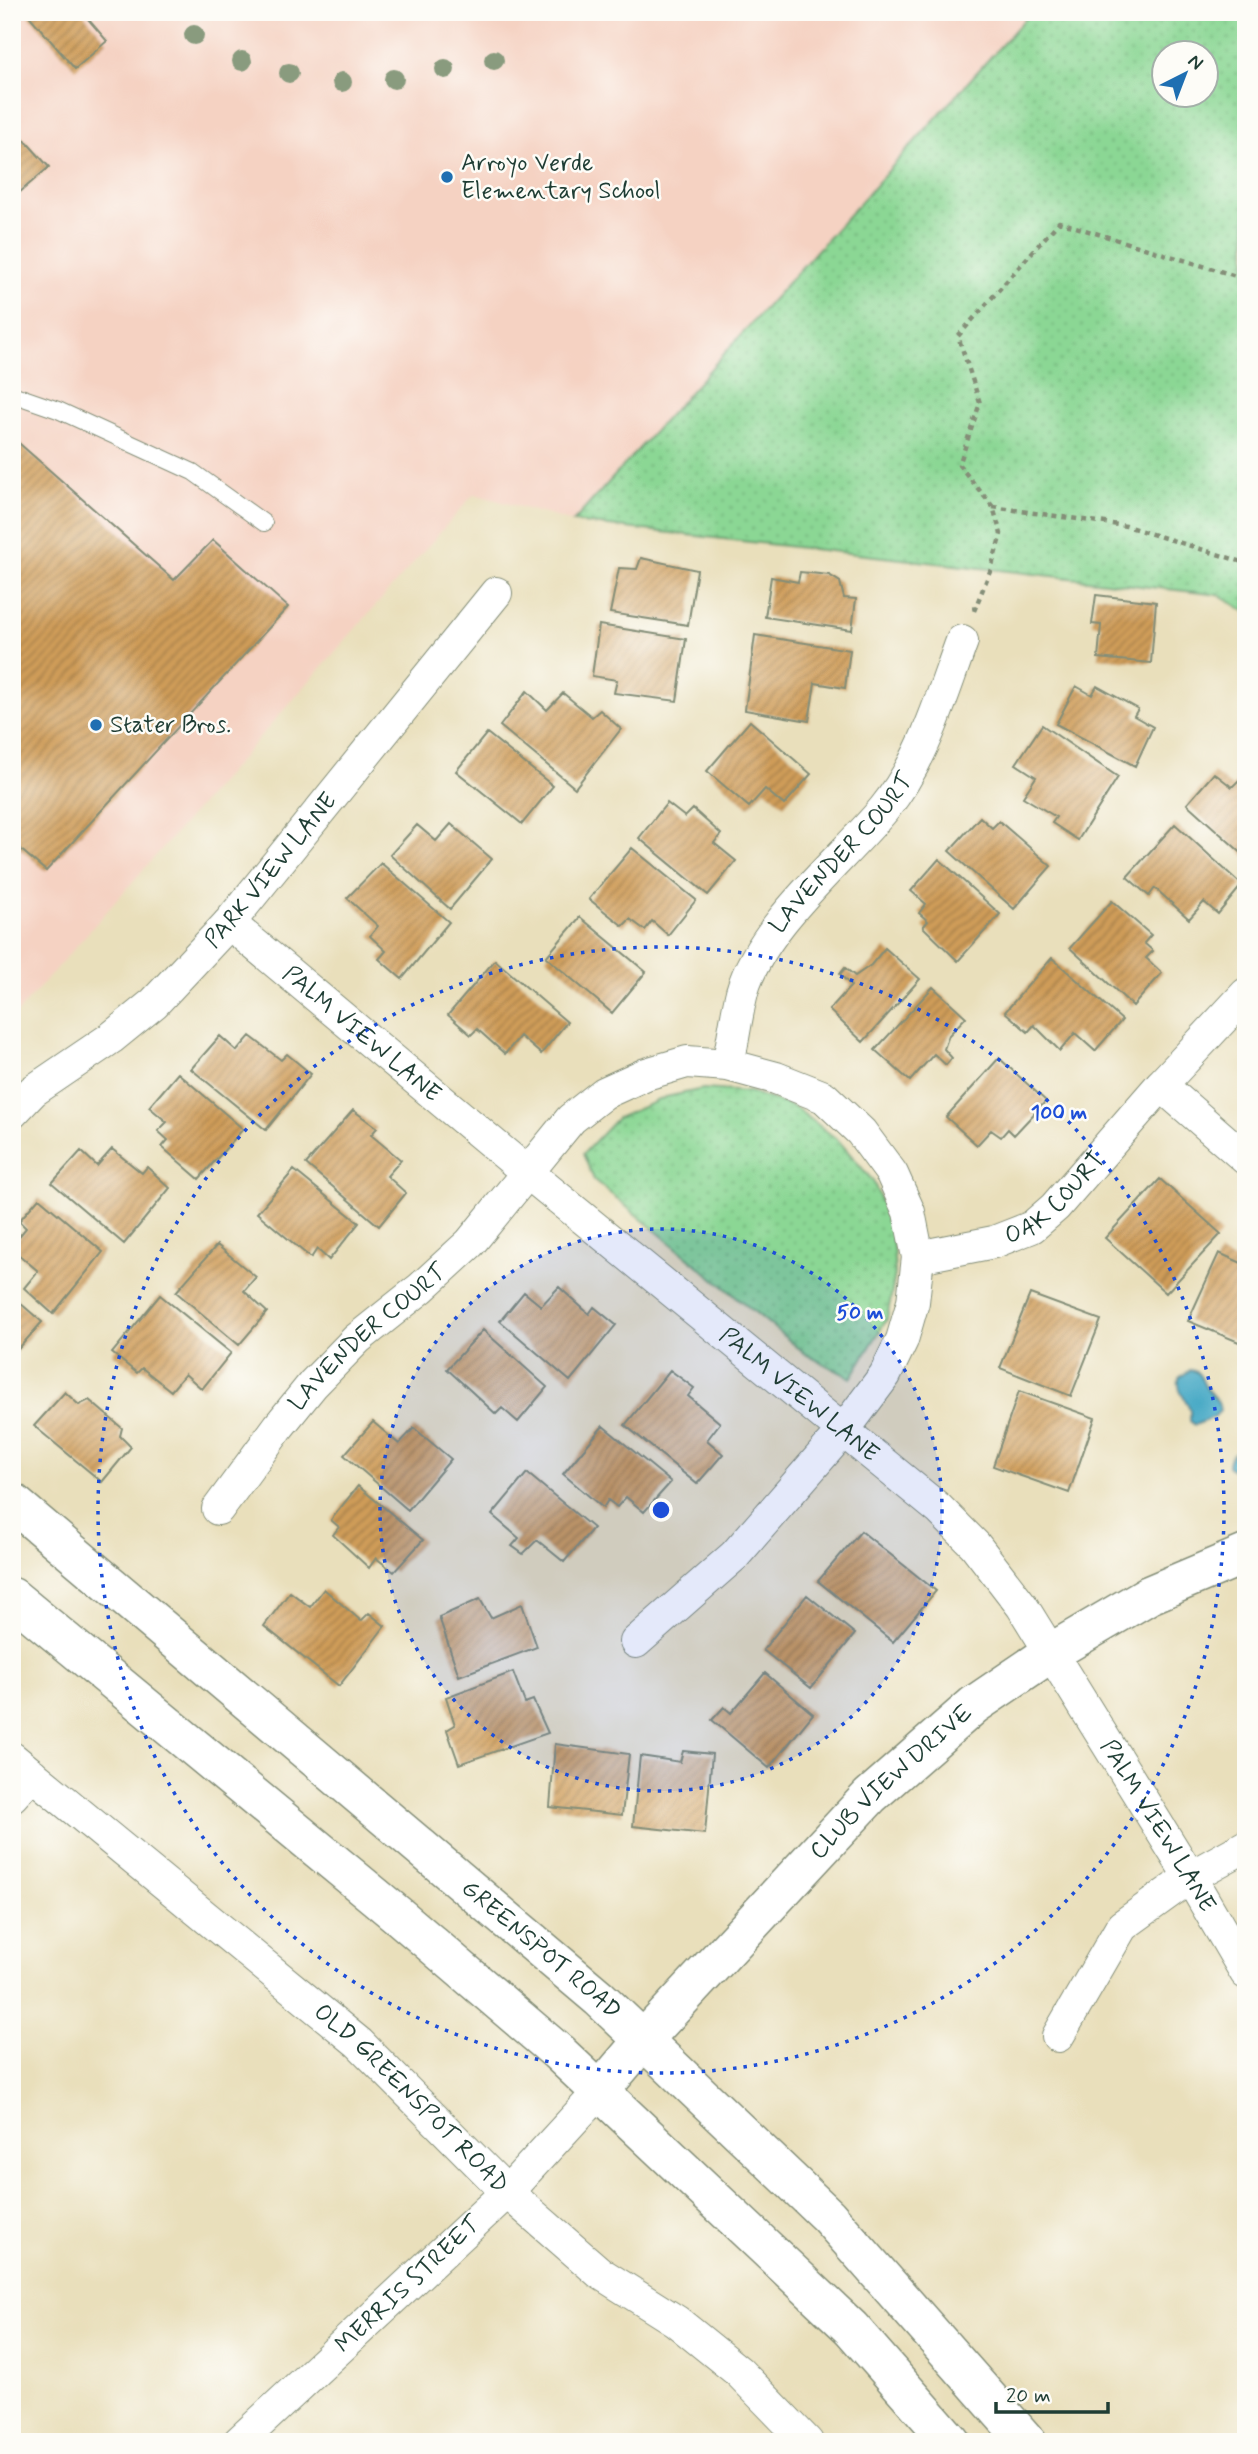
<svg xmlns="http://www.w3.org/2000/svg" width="1258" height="2454" viewBox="0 0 1258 2454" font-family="Mynerve,sans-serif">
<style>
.built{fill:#f5d2c2}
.park{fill:url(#park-dots);stroke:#558a64;stroke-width:2;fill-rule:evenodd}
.water{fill:#45a8c5;stroke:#32727c;stroke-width:2}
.building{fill:url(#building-hatch)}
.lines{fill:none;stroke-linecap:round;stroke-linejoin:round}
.service-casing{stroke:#848e78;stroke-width:18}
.minor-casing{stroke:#848e78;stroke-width:34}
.tertiary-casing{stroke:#848e78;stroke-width:41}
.secondary-casing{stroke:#848e78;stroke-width:41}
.path{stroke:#848e78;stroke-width:4.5;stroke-dasharray:5 5;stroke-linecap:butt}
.service{stroke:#fff;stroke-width:16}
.minor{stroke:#fff;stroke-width:32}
.tertiary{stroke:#fff;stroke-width:38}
.secondary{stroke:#fff;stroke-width:38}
.tree{fill:#899b7e}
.ring{fill:none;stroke:#1d4ed8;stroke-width:3.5;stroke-dasharray:3.5 7}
.poi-dot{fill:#1f6fb2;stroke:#fdfcf7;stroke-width:2.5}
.labels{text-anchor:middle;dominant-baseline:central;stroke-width:5;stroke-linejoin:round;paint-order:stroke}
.poi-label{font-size:24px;fill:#1f3d34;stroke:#fdfcf7;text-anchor:start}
.street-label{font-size:24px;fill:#1f3d34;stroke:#fdfcf7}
.centre{fill:#1d4ed8;stroke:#fdfcf7;stroke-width:3.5}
.ring-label{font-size:21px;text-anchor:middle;font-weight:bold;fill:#1d4ed8;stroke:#fdfcf7;stroke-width:5;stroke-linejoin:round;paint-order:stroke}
</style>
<defs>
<pattern id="park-dots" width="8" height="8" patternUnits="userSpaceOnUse" patternTransform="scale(1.75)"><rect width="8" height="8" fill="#8bd794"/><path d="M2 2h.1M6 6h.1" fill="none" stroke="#78b980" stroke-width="1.8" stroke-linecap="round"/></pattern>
<pattern id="building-hatch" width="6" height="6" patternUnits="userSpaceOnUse" patternTransform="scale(1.75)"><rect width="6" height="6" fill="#cf9c59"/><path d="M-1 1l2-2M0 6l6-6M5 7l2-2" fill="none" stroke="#a7804a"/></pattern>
</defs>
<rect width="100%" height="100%" fill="#fdfcf7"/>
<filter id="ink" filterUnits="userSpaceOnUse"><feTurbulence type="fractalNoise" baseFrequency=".0143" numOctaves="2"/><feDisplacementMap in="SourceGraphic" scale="14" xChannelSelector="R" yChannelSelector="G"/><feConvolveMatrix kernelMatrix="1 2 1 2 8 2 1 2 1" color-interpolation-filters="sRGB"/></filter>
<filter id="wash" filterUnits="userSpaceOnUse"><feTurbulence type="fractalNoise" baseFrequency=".00686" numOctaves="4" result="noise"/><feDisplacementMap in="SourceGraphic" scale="28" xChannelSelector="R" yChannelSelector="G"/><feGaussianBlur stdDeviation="1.57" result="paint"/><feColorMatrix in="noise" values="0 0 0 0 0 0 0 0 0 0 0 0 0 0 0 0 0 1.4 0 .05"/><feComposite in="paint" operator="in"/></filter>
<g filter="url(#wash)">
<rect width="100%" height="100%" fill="#e9dfbb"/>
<path class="built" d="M12 12H1031L573 522 474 494 12 1019Z"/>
<path class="park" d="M1031 12H1246V612L1220 595 573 522ZM1164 52H1206V94H1164Z
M703 1089 750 1092 794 1107 838 1140 873 1181 892 1228 895 1274 887 1319 851 1378 807 1355 594 1180 583 1154 617 1118 666 1097Z"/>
<path class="water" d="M1190 1370C1202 1372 1200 1378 1205 1386 1211 1397 1219 1397 1220 1411L1214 1417 1195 1425 1190 1421C1190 1417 1191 1412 1189 1408 1185 1396 1177 1393 1179 1378Z
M1246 1448V1476L1242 1477 1228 1466C1228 1455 1235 1450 1246 1448Z"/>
<g id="blocks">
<path class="building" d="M26 12H82L107 41 75 69Z
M12 126 49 167 12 199Z
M12 437 174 580 213 540 288 607 46 871 12 842Z
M641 558 697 570 688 625 610 613 619 568 637 569Z
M800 572 829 575 840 582 844 598 856 599 852 630 765 617 771 577 798 582Z
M1096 595 1156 602 1151 663 1098 658 1101 625 1092 624Z
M599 625 686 639 677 701 614 693 617 680 592 676Z
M755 635 850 650 845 688 815 683 809 721 745 710Z
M1076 686 1092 695 1097 686 1138 709 1134 716 1153 727 1135 766 1056 724Z
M527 691 547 710 563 693 592 717 600 710 621 729 575 788 500 726Z
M750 721 811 774 784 805 765 789 749 807 707 771Z
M1042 725 1118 777 1078 840 1052 823 1056 817 1023 797 1036 777 1016 764Z
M487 733 553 786 522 824 456 771Z
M1214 773 1232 787 1239 780 1246 786V857L1187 804Z
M667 803 685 817 693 809 721 834 714 843 736 861 708 895 639 838Z
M980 817 992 828 999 821 1051 866 1014 909 949 851Z
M451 824 492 859 450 909 390 855 417 825 436 841Z
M1175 824 1242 885 1218 914 1204 902 1189 919 1155 888 1149 896 1127 877Z
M632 848 696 900 668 935 652 921 645 930 630 919 623 926 589 899Z
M939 859 1000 914 958 961 923 927 928 921 919 913 926 904 911 891Z
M381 863 449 922 402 979 379 959 386 951 370 936 378 926 347 898Z
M1112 901 1151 935 1144 943 1153 951 1146 958 1162 973 1133 1006 1070 948Z
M580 917 646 972 612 1013 546 957Z
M885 948 920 979 863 1042 829 1010 851 986 840 974 845 968 855 976 871 965Z
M1052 958 1122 1020 1095 1051 1075 1033 1060 1051 1034 1025 1028 1032 1005 1012Z
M495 960 567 1022 541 1054 520 1036 505 1054 477 1029 471 1035 448 1015Z
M933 987 966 1017 949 1035 944 1049 952 1058 946 1065 934 1054 910 1081 875 1050Z
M220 1036 237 1051 250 1036 281 1060 287 1054 311 1074 266 1130 191 1069Z
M999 1058 1046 1101 1014 1135 1008 1129 1001 1137 991 1130 977 1145 946 1117Z
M178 1073 243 1129 199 1179 162 1147 168 1140 158 1131 167 1122 149 1107Z
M353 1110 377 1128 371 1135 401 1160 387 1176 406 1193 379 1226 306 1164Z
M112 1149 142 1173 147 1167 170 1188 124 1244 52 1183 81 1151 97 1166Z
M294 1170 359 1223 329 1260 317 1249 311 1258 257 1213Z
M1160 1179 1221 1234 1166 1293 1105 1238Z
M39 1198 103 1252 53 1314 24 1288 38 1271 12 1249V1245L26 1228 19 1221Z
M217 1245 256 1277 244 1291 267 1312 239 1345 176 1292Z
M1219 1253 1246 1265V1345L1188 1321Z
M559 1287 589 1314 594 1307 616 1325 570 1381 500 1321 524 1292 541 1306Z
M1030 1294 1101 1320 1071 1396 1000 1368Z
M160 1295 231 1353 202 1389 185 1374 171 1391 142 1368 137 1373 112 1353Z
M12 1296 42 1322 12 1356Z
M483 1330 547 1387 518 1422 502 1408 496 1414 447 1369Z
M670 1370 694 1388 688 1396 720 1423 707 1440 723 1454 697 1484 625 1425Z
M1019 1391 1095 1418 1069 1493 993 1466Z
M65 1392 79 1405 89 1400 122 1428 120 1436 131 1447 102 1482 34 1426Z
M373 1422 399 1444 414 1428 451 1459 408 1510 344 1455Z
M603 1426 671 1482 644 1512 626 1497 617 1507 608 1500 603 1508 563 1474Z
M527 1473 593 1528 564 1562 537 1540 523 1554 512 1546 519 1538 492 1515Z
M358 1486 423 1540 394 1572 376 1558 369 1568 333 1535 339 1527 331 1520Z
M861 1531 936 1591 893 1642 818 1581Z
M324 1589 361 1621 369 1613 385 1626 339 1686 264 1626 290 1592 310 1607Z
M807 1595 855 1634 811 1688 763 1650Z
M480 1599 491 1618 522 1604 537 1647 459 1676 439 1617Z
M513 1672 525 1703 533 1700 548 1733 459 1764 447 1730 455 1725 446 1697Z
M765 1673 813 1714 769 1768 712 1720 724 1707 731 1713Z
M555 1744 629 1754 622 1815 550 1807Z
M683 1751 712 1754 705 1834 633 1826 640 1756 680 1762Z"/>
</g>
</g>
<g filter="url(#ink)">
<use href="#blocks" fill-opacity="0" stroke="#848e78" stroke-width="2"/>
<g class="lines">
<g class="service-casing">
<path id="service" d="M12 394 58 410 193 472 264 523"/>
</g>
<g class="minor-casing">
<g id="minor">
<path id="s1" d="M229 923 528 1173 939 1509 975 1545 1022 1606 1190 1877 1246 1973"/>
<path id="s2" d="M728 1065C733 1041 736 1016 742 992 761 925 841 861 884 809 924 760 941 698 962 641"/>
<path d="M1161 1085 1246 1159"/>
<path id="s3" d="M12 1113 33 1091 111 1038 154 1003 229 923 496 593"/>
<path id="s4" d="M918 1257 994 1242 1032 1227 1055 1207 1161 1085 1246 994"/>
<path id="s5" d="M218 1509 279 1426 313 1384 357 1339 421 1288 470 1243 571 1119 604 1093 646 1074 687 1062 728 1065 776 1078 824 1097 861 1132 892 1174 909 1212 918 1257 913 1302 902 1340 885 1375 843 1431 735 1555 636 1642"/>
<path id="s6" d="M12 1758 359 2043 507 2192 600 2273 676 2321 739 2372 807 2442"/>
<path d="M12 1796 32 1774"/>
<path d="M1058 2036 1122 1926 1190 1877 1246 1846"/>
<path id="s7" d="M239 2442 507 2192 600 2091"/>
</g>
</g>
<g class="tertiary-casing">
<g id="tertiary">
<path id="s8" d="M600 2091 644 2039 870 1796 974 1705 1052 1652 1149 1595 1246 1554"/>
</g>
</g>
<g class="secondary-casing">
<g id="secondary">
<path id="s9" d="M12 1502 599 1998 828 2216 1027 2442"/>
<path d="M12 1597 400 1917 558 2052 851 2328 951 2442"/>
</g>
</g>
<path class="path" d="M993 507 1126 526 1246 563
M974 611 991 569 1001 534 993 507 959 465 980 403 958 336 1059 222 1246 279"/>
<use href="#service" class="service"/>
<use href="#minor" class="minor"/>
<use href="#tertiary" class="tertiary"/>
<use href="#secondary" class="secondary"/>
</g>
<g class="tree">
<circle cx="194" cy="35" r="10"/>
<circle cx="494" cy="60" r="10"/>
<circle cx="242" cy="61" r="10"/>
<circle cx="445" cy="69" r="10"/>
<circle cx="289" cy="73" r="10"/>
<circle cx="394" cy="79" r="10"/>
<circle cx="342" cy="82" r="10"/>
</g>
</g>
<circle cx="661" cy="1510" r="281" fill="#1d4ed8" fill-opacity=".12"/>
<g class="ring">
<circle cx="661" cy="1510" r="281"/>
<circle cx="661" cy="1510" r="563"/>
</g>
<g class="poi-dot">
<circle cx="447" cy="177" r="7"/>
<circle cx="96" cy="725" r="7"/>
</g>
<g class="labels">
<g class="poi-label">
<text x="461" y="163">Arroyo Verde<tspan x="461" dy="28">Elementary School</tspan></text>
<text x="110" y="725">Stater Bros.</text>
</g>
<g class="street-label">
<text stroke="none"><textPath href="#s2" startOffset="247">LAVENDER COURT</textPath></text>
<text stroke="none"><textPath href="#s3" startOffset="357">PARK VIEW LANE</textPath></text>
<text stroke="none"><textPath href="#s1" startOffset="173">PALM VIEW LANE</textPath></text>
<text stroke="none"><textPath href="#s4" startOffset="154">OAK COURT</textPath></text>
<text stroke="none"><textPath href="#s5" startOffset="229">LAVENDER COURT</textPath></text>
<text stroke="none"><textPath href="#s1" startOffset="740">PALM VIEW LANE</textPath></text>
<text stroke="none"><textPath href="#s8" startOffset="425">CLUB VIEW DRIVE</textPath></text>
<text stroke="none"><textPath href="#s1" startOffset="1307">PALM VIEW LANE</textPath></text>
<text stroke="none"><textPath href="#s9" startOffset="693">GREENSPOT ROAD</textPath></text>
<text stroke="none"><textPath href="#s6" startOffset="525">OLD GREENSPOT ROAD</textPath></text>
<text stroke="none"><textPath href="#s7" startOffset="231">MERRIS STREET</textPath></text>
</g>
</g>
<circle cx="661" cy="1510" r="10" class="centre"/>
<g class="ring-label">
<text x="1059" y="1119">100 m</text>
<text x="860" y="1319">50 m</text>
</g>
<rect width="1258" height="2454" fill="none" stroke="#fdfcf7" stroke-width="42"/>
<g transform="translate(1185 74) rotate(42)"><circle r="33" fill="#fdfcf7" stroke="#a4b0a9" stroke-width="2"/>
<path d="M0-5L12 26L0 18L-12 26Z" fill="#1f6fb2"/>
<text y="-10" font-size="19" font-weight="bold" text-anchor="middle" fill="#1f3d34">N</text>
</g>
<path d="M996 2402v10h112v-10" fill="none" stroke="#1f3d34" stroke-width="3.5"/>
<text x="1006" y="2402" font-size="21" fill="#1f3d34" stroke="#fdfcf7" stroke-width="5" paint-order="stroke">20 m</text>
</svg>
